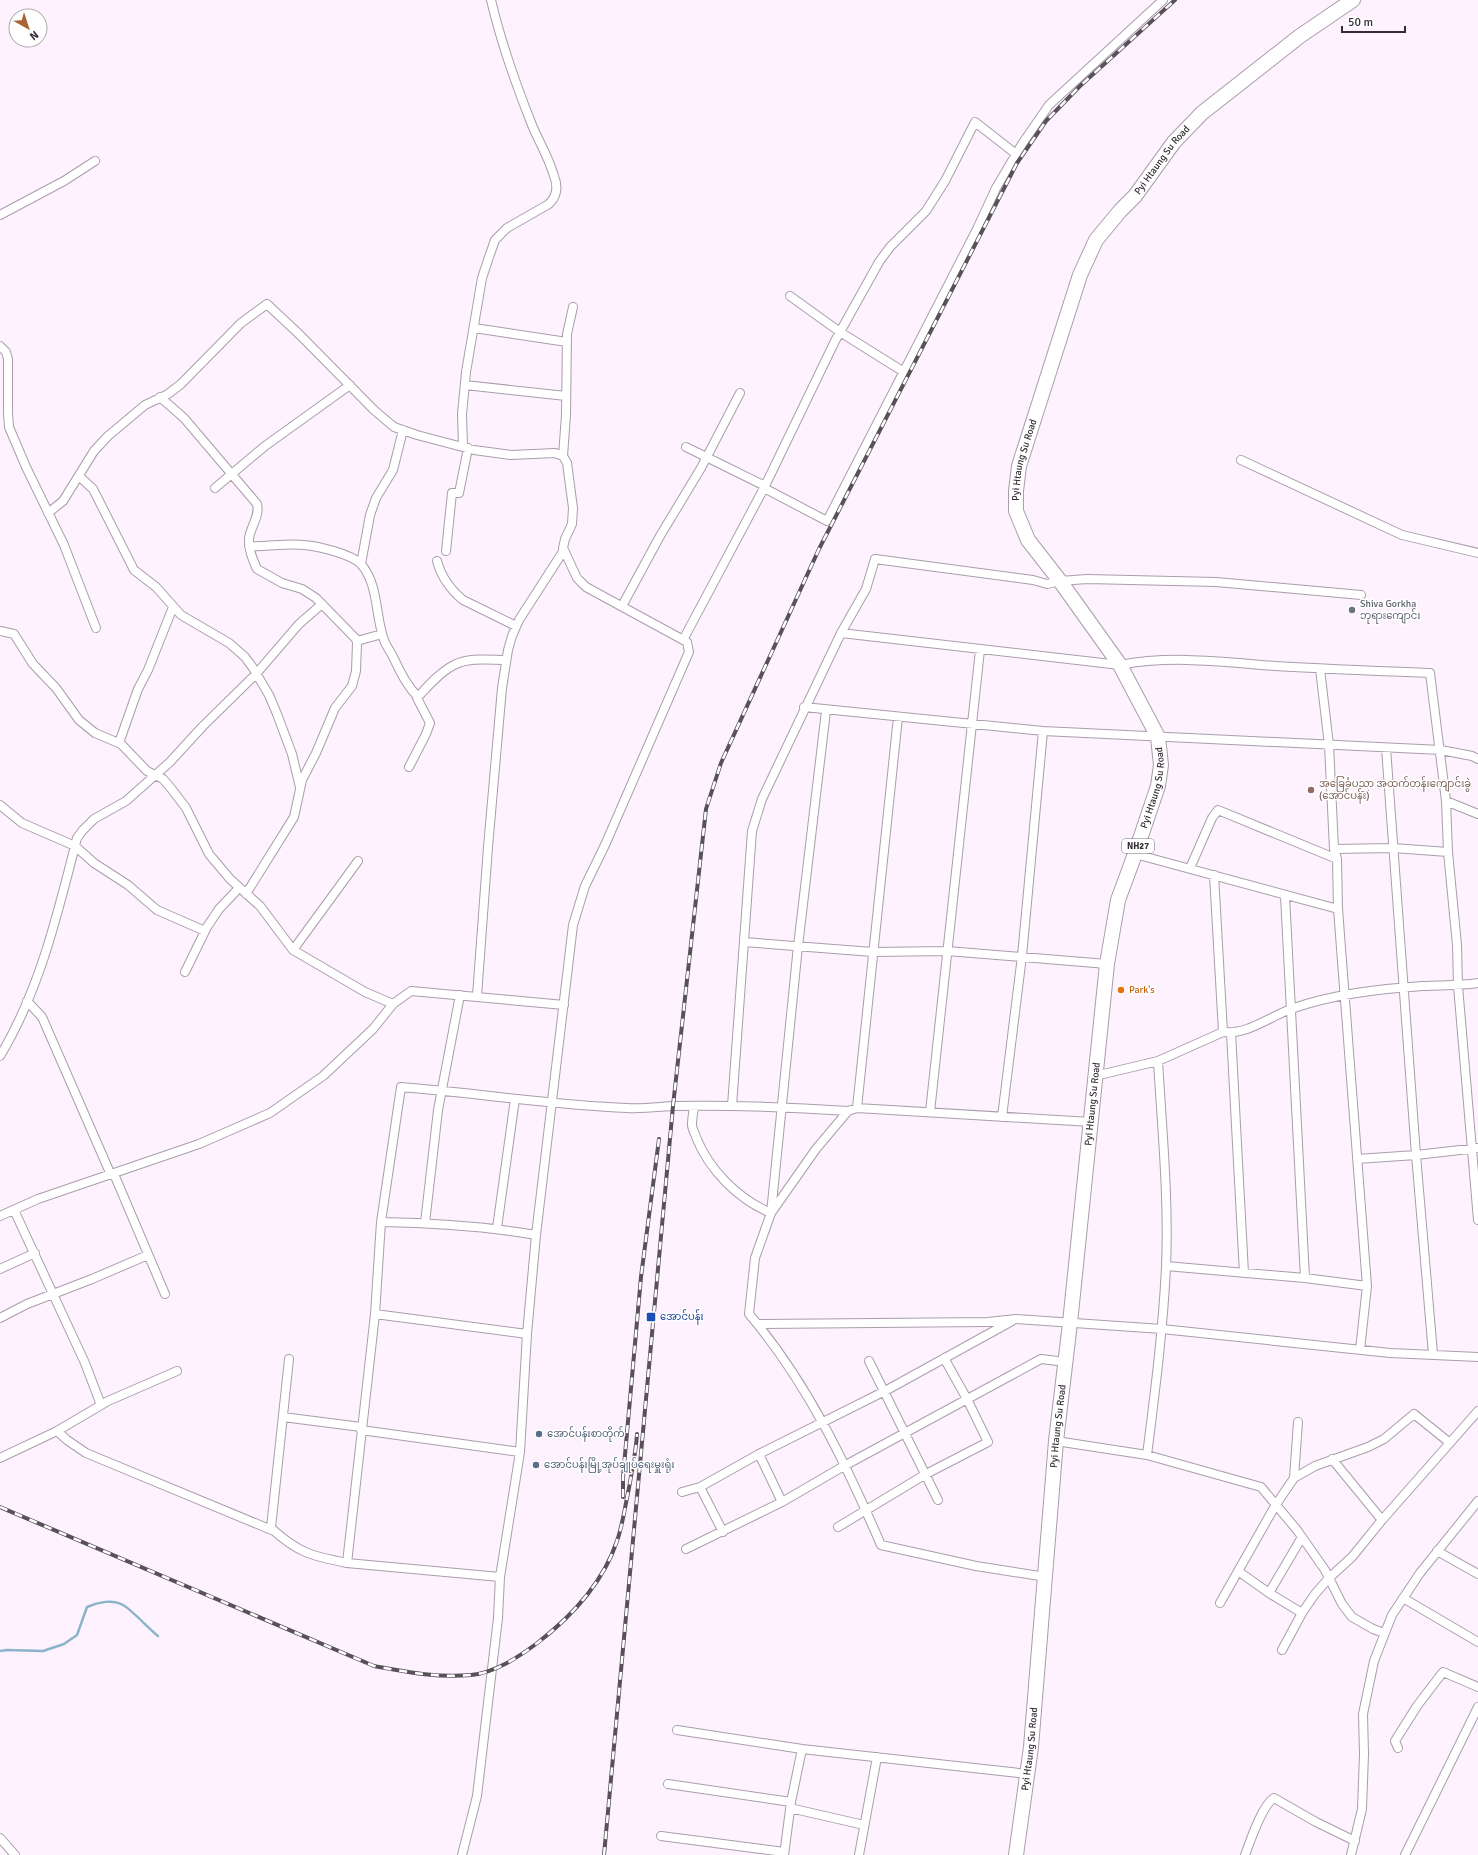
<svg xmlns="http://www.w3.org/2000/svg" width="1478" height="1855" viewBox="0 0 1478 1855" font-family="Signika,'Noto Sans Myanmar',sans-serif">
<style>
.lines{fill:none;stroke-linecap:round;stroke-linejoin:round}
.stream{stroke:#8cb4c7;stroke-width:2.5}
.street-casing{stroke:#ab9dac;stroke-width:10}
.highway-casing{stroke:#ab9dac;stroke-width:16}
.street{stroke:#fff;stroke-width:8}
.highway{stroke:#fff;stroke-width:14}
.rail-casing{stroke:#585158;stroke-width:4}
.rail{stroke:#fff;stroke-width:2.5;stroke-dasharray:8;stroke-linecap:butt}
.worship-dot{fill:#6b7280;stroke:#fff;stroke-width:1.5}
.education-dot{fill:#8d6e63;stroke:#fff;stroke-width:1.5}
.food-dot{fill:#e8710a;stroke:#fff;stroke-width:1.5}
.transit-dot{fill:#1a4fb4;stroke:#fff;stroke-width:1.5}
.service-dot{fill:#5c6f8a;stroke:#fff;stroke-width:1.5}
.labels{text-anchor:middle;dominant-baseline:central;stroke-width:3;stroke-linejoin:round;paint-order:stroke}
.shield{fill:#fff;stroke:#716d71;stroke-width:1}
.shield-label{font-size:9px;font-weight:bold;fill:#342e34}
.street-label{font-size:10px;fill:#342e34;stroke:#fff}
.worship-label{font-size:10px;fill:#5b616d;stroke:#fff;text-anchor:start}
.education-label{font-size:10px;fill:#785e54;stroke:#fff;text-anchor:start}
.food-label{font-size:10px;fill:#c56008;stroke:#fff;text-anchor:start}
.transit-label{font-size:10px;fill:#164399;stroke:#fff;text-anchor:start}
.service-label{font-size:10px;fill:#4e5e75;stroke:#fff;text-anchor:start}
</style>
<rect width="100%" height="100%" fill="#fef2ff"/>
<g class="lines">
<path class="stream" d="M0 1651 7 1650 43 1651 64 1644 77 1635 87 1607C98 1602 113 1599 123 1605 131 1609 149 1629 158 1636"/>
<g class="street-casing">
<path id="street" d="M0 215 64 181 95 161
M790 296 840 332 904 372
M474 328 567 342
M0 346 6 352 8 359V413L9 427 26 467 64 545 96 628
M465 385 566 396
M160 397 184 418 257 504C260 516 251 526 249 538 248 549 253 560 257 569L282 583 302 589 316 598 356 639 357 643 356 671 352 686 335 708 316 753 302 780 294 817 246 894
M463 447 462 414 466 372 482 278 489 257 495 240 507 228 549 204C557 196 558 186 554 176 549 158 539 142 532 125 516 85 501 42 491 0
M686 447 765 486
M563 456 566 415 567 334 573 307
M1241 460 1402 535 1478 553
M79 476 93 489 134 570 156 587 181 615 229 643 245 657 253 668 269 695 277 714 292 754 300 787
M215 488 265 446 350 385
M764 488 835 341 879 262 890 247 926 211 945 181 975 122 1016 154
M48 513 63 501 94 451 108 436 145 405 168 394 181 384 241 323 267 304 301 336 374 410 394 427 417 435 474 450 511 455 555 453 563 456 567 463 573 508 572 524 565 539 563 548 577 578 586 587 687 642 689 652 605 845 585 886 573 925 536 1235 527 1334 520 1452 500 1577 498 1618 477 1796 462 1855
M249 546C268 547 286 543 304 545 318 546 351 554 361 564 379 585 375 616 384 640 386 646 391 652 394 659 401 673 407 686 418 697
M446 551 452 493H459L468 448
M437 561C441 576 451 590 463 600L516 626
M361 564 370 515 376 498 393 470 403 430
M622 606 660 536 701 468 740 393
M0 631 14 634 33 664 56 688 79 720 95 733 121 744 147 771 163 779 170 787 186 808 209 854 230 879 260 906 293 950 365 992 393 1004
M841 633 1120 665C1171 655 1224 662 1275 666 1327 669 1379 671 1430 673L1446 801 1448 852 1457 945 1458 986 1478 1220
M683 640 764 488 827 521 977 229 996 188 1022 144 1049 105 1163 0
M357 641 382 634
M1320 669 1329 745 1334 849 1337 859 1338 909 1367 1286 1360 1350
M804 707 1043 731 1441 750 1472 756 1478 759
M119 743 138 689 148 670 173 607
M1386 748 1416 1155 1433 1354
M409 767 426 734 430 723 417 698C427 687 440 672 454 665 469 657 490 660 506 660
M1446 801 1478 814
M0 805 22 823 75 846 94 863 128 885 157 910 205 931
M1334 849 1393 848 1448 852
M1135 854 1338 909
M1190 868 1212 818 1218 810 1337 859
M1214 875 1223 1032
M1285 896 1305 1278
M744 942 873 952 947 951 1107 964
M293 950 358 861
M185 972 207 927 219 909 239 888
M477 996 488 847 502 688 508 650 512 636 519 620 564 550
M27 1001 42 1017 111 1175
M1231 1033 1244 1273
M0 1056C40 990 58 912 77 838L83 830 94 819 126 801 170 762 203 726 256 674 299 624 322 604
M1095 1076 1158 1061 1223 1032C1247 1035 1269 1017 1291 1009 1333 994 1379 989 1423 986 1441 985 1460 986 1478 983
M732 1106 752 831 762 799 841 633 866 589 875 559 1033 580 1047 584 1060 581 1087 579 1216 582 1361 595
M694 1107C693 1113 692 1119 692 1125 692 1129 695 1133 696 1137 709 1170 738 1199 771 1213L798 946 826 711
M857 1108 898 717
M848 1111 816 1149 771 1213 755 1258 749 1314C807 1382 846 1464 881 1545L976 1566 1046 1577
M930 1112 980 650
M1002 1117 1022 956 1043 731
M1357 1159 1416 1155 1478 1148
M114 1174 165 1294
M14 1210 85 1363 101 1405
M0 1216 38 1199 199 1144 270 1113 323 1076 373 1029 393 1004 411 991 564 1005
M381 1222 401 1087C477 1093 551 1105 627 1108 642 1109 657 1107 672 1106 731 1105 789 1107 848 1111L857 1108 1091 1122
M425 1223 438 1110 460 995
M497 1228 515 1099
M1166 1266 1305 1278 1367 1286
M0 1269 35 1253
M375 1314 527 1334
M0 1318 27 1304 92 1279 148 1255
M758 1324 988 1322 1016 1319 1162 1329 1390 1353 1478 1357
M289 1359 271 1528C298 1553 312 1556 347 1563L500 1577
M869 1361 938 1500
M283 1417 361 1427
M361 1430 520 1452
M57 1431 67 1440 86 1453 274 1531
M1056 1441 1147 1455 1261 1487 1297 1530 1325 1570 1342 1604 1352 1617 1373 1629 1384 1633
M759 1454 782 1502
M1147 1455C1155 1392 1163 1330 1166 1267 1169 1199 1162 1130 1158 1061
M0 1458 57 1431 108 1401 177 1371
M1332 1459 1382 1520
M1294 1478 1315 1466 1368 1447 1384 1439 1414 1414 1450 1443
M700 1487 723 1532
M682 1492 700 1487 759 1454 885 1391 1012 1321
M838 1527 926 1474 988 1442 967 1399 944 1358
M686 1549 782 1502 844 1466 1041 1359 1066 1362
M1437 1551 1478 1574
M347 1563 375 1314 381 1222C434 1223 485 1226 536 1235
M1238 1571 1269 1593 1302 1613
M1269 1593 1302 1537
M1403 1598 1478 1642
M1220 1603 1275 1506 1294 1478 1298 1422
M1282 1650 1302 1613 1315 1594 1329 1578 1352 1557 1382 1520 1478 1411
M677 1730 802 1749 791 1802 784 1855
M1398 1748 1395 1741 1417 1706 1443 1672 1478 1687
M802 1749 1028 1774
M668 1784 791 1802
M790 1808 864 1825
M661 1836 784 1852
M0 1838 15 1855
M859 1855 877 1757
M1245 1855C1250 1842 1262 1805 1274 1798L1316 1822 1355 1841
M1351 1855 1362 1809 1364 1754 1363 1714 1374 1661 1392 1615 1420 1573 1478 1501
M1405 1855 1478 1707"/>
</g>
<g class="highway-casing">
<g id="highway">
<path id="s1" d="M1016 1855 1031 1747 1056 1441 1070 1323 1107 964 1118 900 1135 854 1158 786 1161 765 1158 737 1120 665 1060 581 1028 540 1016 511V491L1019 466 1080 275 1096 240 1120 211 1135 196 1174 142 1202 113 1300 36 1353 0"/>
</g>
</g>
<use href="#street" class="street"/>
<use href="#highway" class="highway"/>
<g class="rail-casing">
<path id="rail" d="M623 1497V1477L641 1277 659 1139
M0 1507 374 1666C407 1672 437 1678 471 1675 494 1673 517 1658 536 1644 570 1618 603 1583 617 1541 623 1524 625 1506 629 1488 632 1470 636 1452 637 1434
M604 1855 673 1106 706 809 721 763 819 549 1017 163 1046 121 1080 86 1175 0"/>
</g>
<use href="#rail" class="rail"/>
</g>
<circle class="worship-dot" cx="1352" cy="610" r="4"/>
<circle class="education-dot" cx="1311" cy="790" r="4"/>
<circle class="food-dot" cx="1121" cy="990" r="4"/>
<rect class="transit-dot" x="646" y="1312" width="10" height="10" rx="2"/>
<g class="service-dot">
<circle cx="539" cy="1434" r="4"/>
<circle cx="536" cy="1465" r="4"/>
</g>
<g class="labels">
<rect class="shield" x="1122" y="839" width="32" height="14" rx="3"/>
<g class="shield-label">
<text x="1138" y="846">NH27</text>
</g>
<g class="street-label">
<text stroke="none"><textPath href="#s1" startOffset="1787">Pyi Htaung Su Road</textPath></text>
<text stroke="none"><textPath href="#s1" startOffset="1451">Pyi Htaung Su Road</textPath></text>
<text stroke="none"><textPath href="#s1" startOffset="1079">Pyi Htaung Su Road</textPath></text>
<text stroke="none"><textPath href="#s1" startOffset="755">Pyi Htaung Su Road</textPath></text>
<text stroke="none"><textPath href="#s1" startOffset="431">Pyi Htaung Su Road</textPath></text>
<text stroke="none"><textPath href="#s1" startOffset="107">Pyi Htaung Su Road</textPath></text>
</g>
<g class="worship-label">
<text x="1360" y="604">Shiva Gorkha<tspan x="1360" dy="12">ဘုရားကျောင်း</tspan></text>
</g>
<g class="education-label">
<text x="1319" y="784">အခြေခံပညာ အထက်တန်းကျောင်းခွဲ<tspan x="1319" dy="12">(အောင်ပန်း)</tspan></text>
</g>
<g class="food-label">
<text x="1129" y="990">Park's</text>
</g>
<g class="transit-label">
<text x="660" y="1317">အောင်ပန်း</text>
</g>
<g class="service-label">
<text x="547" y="1434">အောင်ပန်းစာတိုက်</text>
<text x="544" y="1465">အောင်ပန်းမြို့အုပ်ချုပ်ရေးမှူးရုံး</text>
</g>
</g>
<g transform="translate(28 28) rotate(141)"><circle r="19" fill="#ffffff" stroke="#aeabae"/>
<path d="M0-3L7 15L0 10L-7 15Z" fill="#a86433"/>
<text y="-6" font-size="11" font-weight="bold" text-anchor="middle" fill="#342e34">N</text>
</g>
<path d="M1342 26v6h63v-6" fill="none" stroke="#342e34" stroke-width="2"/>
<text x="1348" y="26" font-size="12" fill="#342e34" stroke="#ffffff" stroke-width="3" paint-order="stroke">50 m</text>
</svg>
